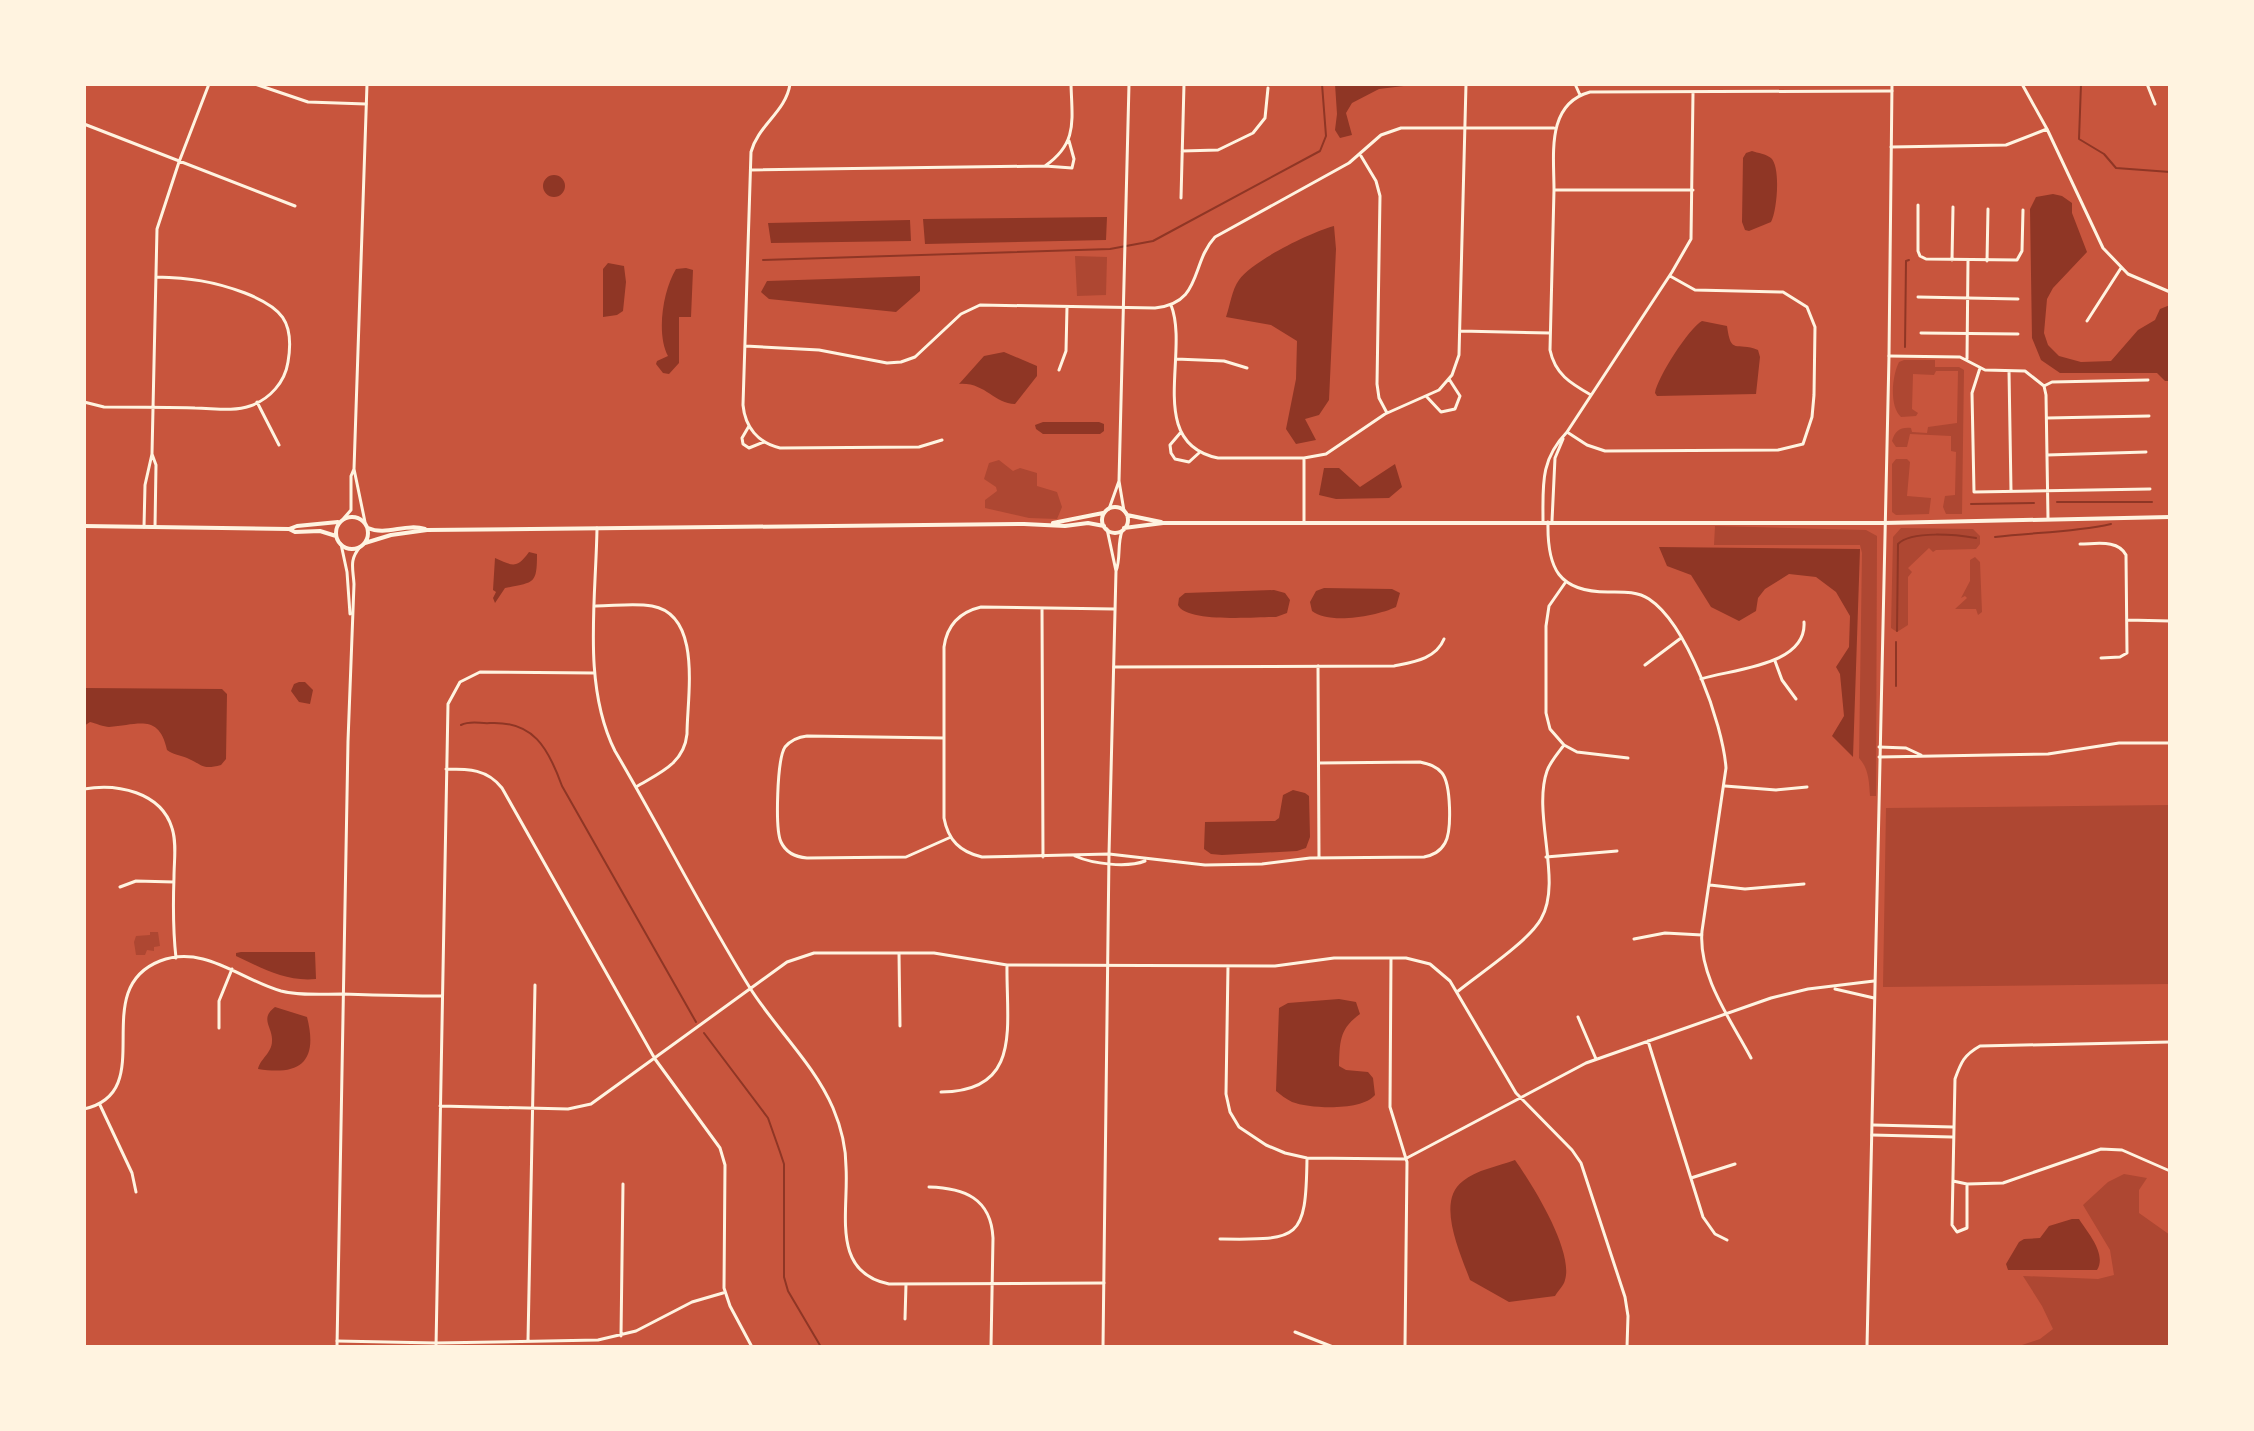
<svg xmlns="http://www.w3.org/2000/svg" width="2254" height="1431" viewBox="0 0 2254 1431" font-family="Barlow,sans-serif">
<style>
.green{fill:#ae4732}
.water{fill:#8f3625}
.lines{fill:none;stroke-linecap:round;stroke-linejoin:round}
.stream{stroke:#8f3625;stroke-width:2}
.minor{stroke:#fff3e0;stroke-width:3}
.tertiary{stroke:#fff3e0;stroke-width:3}
.secondary{stroke:#fff3e0;stroke-width:4}
</style>
<rect width="100%" height="100%" fill="#c8553d"/>
<path class="green" d="M1075 256 1107 257 1106 295 1077 296Z
M1904 360H1935V367H1959L1964 370 1962 514H1946L1943 507 1945 496 1955 495 1956 452 1951 451V436L1910 434 1907 447H1896L1892 441C1895 431 1900 427 1911 428L1912 432 1927 433 1928 427 1957 423 1958 371H1936L1934 375 1913 374 1912 409 1918 413 1916 416 1901 417C1889 406 1892 376 1899 362Z
M1896 459H1907L1910 462 1907 496 1931 498 1929 514 1896 515 1892 512V464Z
M999 460 1013 471 1020 468 1037 473V486L1057 492 1062 507 1057 519 1029 518 985 508V500L997 491 996 487 984 479 989 463Z
M1715 526 1866 530 1877 536 1876 796H1870C1869 782 1869 769 1859 758L1862 553 1860 545H1714Z
M1901 528 1973 529 1980 536V544L1976 549 1936 550 1933 552 1929 548 1908 568 1912 572 1908 577V625L1897 632 1891 628 1893 537Z
M1975 557 1980 562 1982 612 1978 615 1976 609H1955L1967 598 1965 596 1961 598 1970 581V560Z
M2170 805V984L1883 987 1886 808Z
M150 932H158L160 946 154 947V951L147 950 145 955H136L134 942 136 936 150 935Z
M2124 1174 2147 1178 2139 1190V1213L2170 1235V1347H2016L2040 1339 2053 1329 2042 1306 2023 1276 2098 1279 2114 1275 2110 1250 2083 1205 2108 1182Z"/>
<path class="water" d="M1335 84H1420L1379 89 1352 103 1346 113 1352 135 1340 138 1335 130 1337 114Z
M1752 151C1758 153 1766 154 1771 158 1781 167 1777 211 1771 222L1749 231 1745 230 1742 222 1743 158 1746 153Z
M543 186a11 11 0 1 1 22 0a11 11 0 1 1-22 0Z
M2053 194 2062 196 2072 203V213L2087 252 2053 288 2047 299 2044 333 2048 345 2059 356 2081 362 2111 361 2138 330 2155 320 2160 309 2170 305V381H2165L2157 373H2060L2041 360 2032 338 2030 209 2036 197Z
M1107 217 1106 240 925 244 923 219Z
M910 220 911 241 771 243 768 223Z
M1334 226 1336 249 1329 400 1319 415 1305 419 1316 440 1296 444 1286 429 1296 379 1297 341 1271 325 1226 317C1230 306 1232 289 1239 280 1252 261 1311 232 1334 226Z
M608 263 624 266 626 282 623 311 617 315 603 317V269Z
M686 268 693 270 691 317H679V363L669 374 663 373 656 364 657 361 668 356C656 334 663 290 676 269Z
M920 276V291L896 312 769 299 761 292 767 281Z
M1702 321 1727 326C1731 356 1736 341 1758 350L1760 357 1756 394 1657 396 1655 393C1657 378 1689 328 1702 321Z
M1004 352 1037 366V376L1015 404C994 404 985 382 959 384L984 356Z
M1043 422H1099L1104 424V431L1100 434H1043L1036 429 1035 425Z
M1395 464 1402 487 1389 498 1336 499 1319 495 1324 468H1339L1360 487Z
M1659 547 1860 549 1853 757 1832 736 1844 716 1840 674 1836 667 1849 647 1850 616 1836 592 1816 577 1789 574 1765 589 1758 598 1756 611 1739 621 1711 607 1691 575 1667 566Z
M529 552 537 554C537 585 534 582 505 588L495 603 493 598 496 592 493 590 495 558C512 565 516 570 529 552Z
M1324 588 1392 589 1400 593 1396 607C1377 616 1329 625 1312 611L1310 602 1316 591Z
M1274 590 1285 593 1290 600 1287 613 1276 617C1256 617 1186 623 1178 605L1179 598 1185 593Z
M299 682H305L313 690 310 704 299 702 291 691 294 684Z
M84 688 222 689 227 694 226 759 221 765C202 770 203 765 187 758 180 755 174 755 167 750 159 713 138 725 109 727 104 727 95 723 90 722L84 726Z
M1293 790 1305 793 1309 796 1310 837 1306 848 1297 851 1222 855 1211 854 1204 849 1205 822 1275 821 1279 818 1283 795Z
M241 952H315L316 979C286 982 262 968 236 956V953Z
M1339 999 1356 1002 1360 1014C1339 1029 1340 1042 1339 1066L1346 1070 1368 1072 1373 1078 1375 1095C1362 1111 1311 1109 1292 1102 1286 1099 1281 1095 1276 1091L1279 1008 1288 1003Z
M275 1007 307 1017C318 1060 302 1076 258 1069 260 1059 272 1053 272 1041 273 1027 259 1019 275 1007Z
M1515 1160C1532 1184 1574 1251 1565 1280 1564 1285 1558 1291 1555 1296L1509 1302 1470 1280C1461 1255 1435 1201 1463 1181 1476 1170 1499 1166 1515 1160Z
M2072 1219H2079C2088 1233 2107 1254 2097 1270H2008L2006 1264 2019 1242 2024 1239 2040 1238 2049 1226Z"/>
<g class="lines">
<path class="stream" d="M2081 84 2079 139 2104 154 2116 168 2170 172
M763 260 1110 249 1153 241 1320 151 1326 136 1322 84
M1905 347 1906 261 1909 260
M2057 502H2152
M1971 504 2034 503
M1995 537C2035 532 2071 533 2111 524
M1897 631 1898 544C1911 530 1958 535 1976 538
M1896 686V642
M461 725C471 720 481 724 490 723 533 721 548 747 562 786L696 1022
M704 1033 768 1118 780 1152 784 1164V1277L788 1291 821 1347"/>
<path class="minor" d="M255 84 308 102 366 104
M790 84C786 112 758 125 751 152L743 405C745 427 758 443 780 448L919 447 942 440
M1575 84 1580 95
M2022 84 2047 129 2103 248 2128 274 2170 292
M2147 84 2155 104
M84 124 295 206
M1891 147 2006 145 2047 129
M1182 151 1218 150 1253 133 1265 118 1268 88
M1361 156 1376 181 1380 196 1377 384 1379 398 1387 413
M1045 166 1072 168 1074 159 1069 141
M751 170 1045 166C1078 143 1072 121 1071 84
M1554 190 1550 350C1555 374 1570 383 1591 395
M1693 190H1554C1554 154 1546 104 1590 92L1892 91
M1181 198 1184 84
M1918 205V251L1920 256 1926 259 2017 260 2022 251 2023 210
M1952 260 1953 207
M1987 261 1988 209
M1918 297 2018 299
M1171 305C1190 353 1145 443 1218 458H1304L1326 454 1385 414 1439 390 1452 375 1459 355 1466 84
M2087 321 2121 268
M1460 331 1550 333
M1921 333 2018 334
M745 346 819 350 887 363 901 362 915 357 961 314 980 305 1155 308C1203 303 1190 264 1215 237L1349 163 1381 135 1401 128H1554
M1889 356 1960 357 1985 370 2025 371 2044 386
M1176 359 1224 361 1247 368
M1967 359 1968 260
M1980 368 1972 393 1974 492 2150 489
M1059 370 1066 351 1067 307
M2009 371 2011 491
M2044 386 2046 395 2048 518
M2044 386 2052 382 2148 380
M1426 396 1441 412 1455 409 1460 396 1449 379
M84 402 104 407C134 407 165 407 195 408 213 408 233 412 250 406 270 399 285 382 288 362 295 321 281 307 245 293 213 281 190 278 156 277
M257 402 279 445
M2047 418 2149 416
M749 426 742 438 743 444 749 448 764 442
M1181 432 1170 445 1171 453 1175 459 1189 462 1200 452
M1567 432 1587 445 1605 451 1778 450 1803 444 1812 417 1814 395 1815 327 1807 307 1783 292 1695 290 1670 276
M152 454 157 229 179 162 209 84
M2047 455 2146 452
M1304 459V523
M1543 521C1543 485 1540 460 1567 432L1672 272 1691 239 1693 93
M1552 521 1555 458 1563 439
M1548 522C1547 568 1558 592 1608 592 1622 592 1637 591 1649 599 1687 624 1723 724 1726 768L1702 931C1698 976 1731 1020 1751 1058
M144 527 145 485 152 454 156 465 155 527
M597 528C596 600 582 685 615 751 661 829 702 911 750 988 776 1029 814 1064 833 1108 841 1127 846 1147 846 1167 849 1211 830 1272 889 1284L1104 1283
M2080 544C2096 544 2118 539 2126 555L2127 653 2120 657 2101 658
M1565 583 1549 606 1546 626V713L1550 729 1564 745 1577 752 1628 758
M596 606C614 606 634 603 652 606 703 615 687 697 687 734 684 764 659 773 636 787
M1042 608 1043 857
M1114 609 981 607C960 612 947 625 944 647V818C948 840 960 852 982 857L1109 854 1205 865 1262 864 1310 858 1424 857C1433 855 1440 852 1445 843 1452 831 1451 784 1442 773 1436 766 1429 764 1420 762L1319 763
M2127 620 2170 621
M1775 661 1782 680 1796 699
M1645 665 1681 638
M1318 666 1319 858
M1114 667 1394 666C1413 662 1436 659 1444 639
M1701 679C1732 669 1807 666 1804 622
M944 738 807 736C798 737 791 740 785 747 777 759 775 829 781 842 786 853 795 857 807 858L906 857 951 837
M1879 747 1906 748 1921 755
M1879 757 2048 754 2119 743H2170
M446 769C469 769 487 769 502 788L655 1059 720 1148 725 1165 724 1288 730 1306 752 1347
M1725 786 1776 790 1807 787
M84 789C117 783 161 792 172 828 177 843 174 861 174 877 173 904 173 931 176 958
M1075 856C1093 864 1127 868 1145 861
M1546 857 1617 851
M1710 885 1745 889 1804 884
M120 887 136 881 174 882
M1634 939 1665 933 1702 935
M899 953 900 1026
M1391 958 1390 1107 1407 1162 1405 1347
M1228 966 1226 1094 1230 1112 1239 1127 1266 1145 1285 1153 1307 1158 1405 1159 1586 1063 1771 998 1808 989 1874 981
M1835 989 1874 998
M1457 992C1479 974 1528 942 1541 919 1563 882 1532 814 1547 771 1550 762 1558 753 1564 745
M1578 1017 1596 1059
M219 1028V1001L232 969
M1648 1041 1703 1217 1715 1234 1727 1240
M941 1092C1023 1092 1006 1025 1007 965
M100 1105 132 1173 136 1192
M440 1106 568 1109 591 1104 787 962 814 953H934L1007 965 1275 966 1334 958H1406L1430 964 1450 981 1516 1093 1572 1150 1581 1163 1625 1297 1628 1316 1627 1347
M84 1109C161 1092 86 990 160 961 204 944 241 980 281 991 301 996 322 994 342 994 375 995 408 996 441 996
M1873 1125 1953 1127
M1872 1135 1952 1137
M1691 1178 1735 1164
M1953 1181 1967 1184 2003 1183 2101 1149 2122 1150 2170 1171
M1967 1184V1228L1957 1232 1952 1225 1955 1079C1961 1062 1964 1055 1980 1046L2170 1042
M929 1187C964 1188 991 1198 993 1238L991 1347
M1220 1239C1299 1240 1306 1241 1307 1158
M905 1319 906 1284
M1295 1332 1333 1347
M621 1336 623 1184
M337 1341 436 1343 598 1340 636 1331 692 1302 723 1293
M528 1341 535 985
M436 1347 448 704 460 682 480 672 594 673"/>
<path class="tertiary" d="M354 469 365 522
M1119 481 1124 511
M1109 509 1119 481 1129 84
M344 518 351 510V476L354 469 367 84
M1107 529 1116 571
M341 544 347 572 350 614
M337 1347 348 741 354 584C353 568 349 560 360 547
M1103 1347 1109 854 1116 571C1121 558 1117 545 1122 531
M1867 1347 1889 356 1892 84"/>
<path class="secondary" d="M1102 520a13 13 0 1 1 26 0a13 13 0 1 1-26 0Z
M1127 515 1161 522
M336 533a16 16 0 1 1 32 0a16 16 0 1 1-32 0Z
M1053 523 1103 513
M84 526 289 529 295 532 320 531 336 536
M368 528C386 536 406 523 425 529
M1124 528 1163 523H1884L2170 517
M289 529 297 526 338 522
M365 543 391 535 427 530 1024 524 1065 526 1088 523 1104 526"/>
</g>
<rect width="2254" height="1431" fill="none" stroke="#fff3e0" stroke-width="172"/>
</svg>
